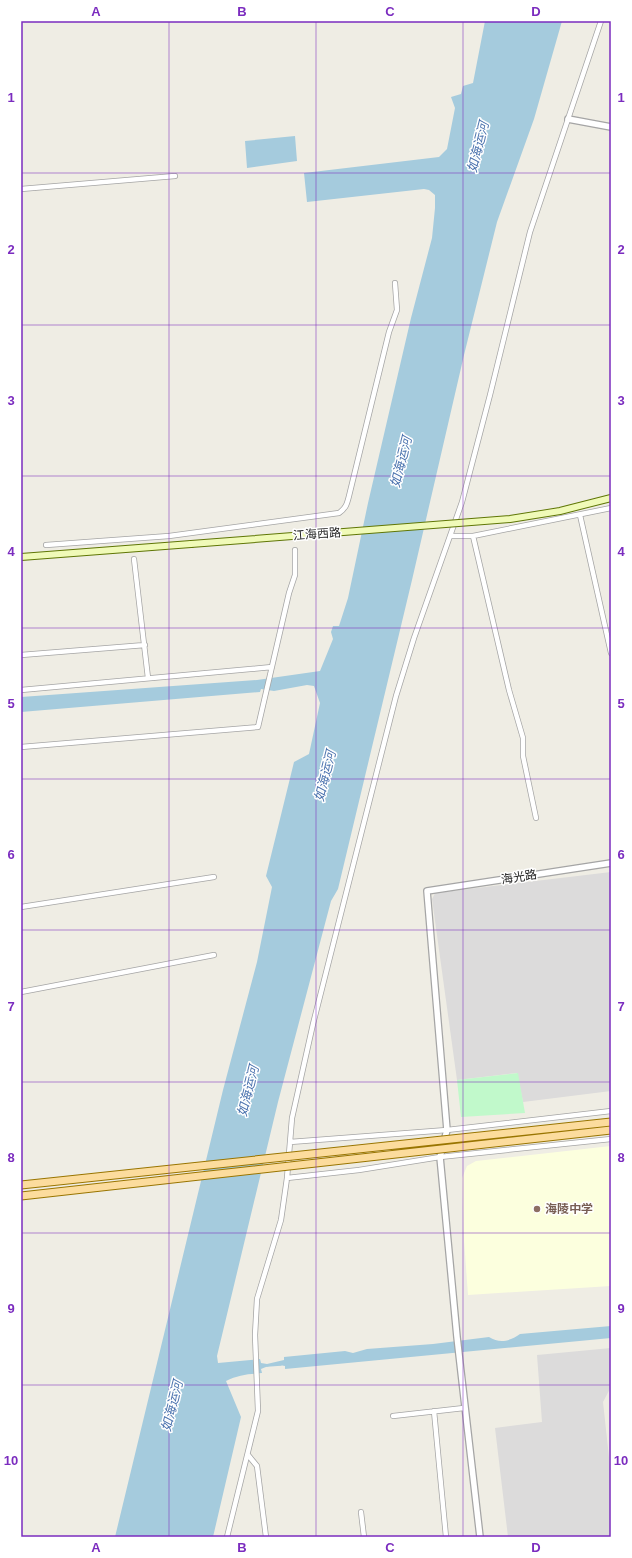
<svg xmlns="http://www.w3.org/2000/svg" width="632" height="1558" viewBox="0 0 632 1558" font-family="Arial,'Noto Sans SC',sans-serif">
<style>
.residential{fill:#dcdbdb}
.education{fill:#fcffde}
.park{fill:#c1f9cb}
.water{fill:#a5cbdd}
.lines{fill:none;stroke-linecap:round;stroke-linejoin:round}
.stream{stroke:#a5cbdd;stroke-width:1.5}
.minor-casing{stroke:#a5a5a5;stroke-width:6}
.tertiary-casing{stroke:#a5a5a5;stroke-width:8}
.secondary-casing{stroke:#5f7605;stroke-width:8}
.minor{stroke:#fff;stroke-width:4.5}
.tertiary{stroke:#fff;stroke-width:5.5}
.secondary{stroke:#f0fab8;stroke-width:6}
.secondary-bridge-casing{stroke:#5f7605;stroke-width:8;stroke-linecap:butt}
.primary-bridge-casing{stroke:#997500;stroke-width:9;stroke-linecap:butt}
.secondary-bridge{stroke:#f0fab8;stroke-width:6}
.primary-bridge{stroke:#fcdc9d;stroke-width:7}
.grid{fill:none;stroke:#7b2cbf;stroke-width:1;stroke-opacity:0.55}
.education-dot{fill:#8d6e63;stroke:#fff;stroke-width:1.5}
.labels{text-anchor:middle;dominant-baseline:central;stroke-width:3;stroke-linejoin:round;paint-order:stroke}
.street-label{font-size:12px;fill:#1e1e1e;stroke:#fff}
.education-label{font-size:12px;font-weight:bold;fill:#785e54;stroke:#fff;text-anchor:start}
.water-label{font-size:13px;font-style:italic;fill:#4a72ae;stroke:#fff}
.neatline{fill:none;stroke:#7b2cbf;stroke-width:1.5}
.grid-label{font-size:13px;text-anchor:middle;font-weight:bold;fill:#7b2cbf}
</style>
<rect width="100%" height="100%" fill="#efede4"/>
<path class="residential" d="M611 872V1091L523 1102 517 1073 457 1080 432 899 435 893Z
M611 1348V1387L603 1402 611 1476V1537H508L495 1428 542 1422 537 1355Z"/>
<path class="education" d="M611 1146V1286L468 1295 464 1240 462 1178 467 1166 476 1161Z"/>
<path class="park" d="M518 1073 525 1113 461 1117 457 1080Z"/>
<path class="water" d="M485 21H562L534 119 497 222 464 355 412 580 338 889 331 901 278 1102 217 1356 218 1363 260 1359 261 1363 267 1364 284 1360V1357L345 1351 353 1353 367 1349 433 1344 489 1337C500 1344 510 1341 520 1334L611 1326V1338L285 1369V1366C276 1364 270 1365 261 1369L262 1373C248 1374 238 1375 226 1381L241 1417 213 1537H115L223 1090 257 962 272 887 266 876 294 762 309 754 320 703 314 686 307 685 274 691 261 689 260 692 21 712V697L257 680 320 671 333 639 331 632 333 626H339L348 598 368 503 411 318 432 238 435 208V195L429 190 424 189 307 202 304 173 439 157 447 149 455 108 451 97 461 94 463 86 473 83Z
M295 136 297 161 247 168 245 141Z"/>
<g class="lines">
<path class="stream" d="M267 1366 281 1365"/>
<g class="minor-casing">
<path id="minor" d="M21 189 175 176
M580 515 611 653
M450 536H473L611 508
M473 536 509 690 523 738V756L536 818
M46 545 169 536 339 513C346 508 347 504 349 496L389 332 397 310 395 283
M134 559 148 678
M21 655 145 645
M21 690 272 667
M21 747 258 727 289 593 295 575V550
M21 907 214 877
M21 992 214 955
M290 1142 447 1130 611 1111
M287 1178 359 1170 440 1157 611 1139
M434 1411 446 1537
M393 1416 464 1408
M248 1455 257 1466 266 1537
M361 1512 364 1537
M227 1537 258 1411 255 1335 257 1299 281 1220 287 1178 292 1118 313 1024 396 696 414 638 462 502 490 395 530 232 601 21"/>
</g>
<g class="tertiary-casing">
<path id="tertiary" d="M568 119 611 127
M480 1537 457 1337 440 1157 447 1130 427 891 611 863"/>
</g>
<g class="secondary-casing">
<path id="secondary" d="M21 557 191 544"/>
</g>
<use href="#minor" class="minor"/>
<use href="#tertiary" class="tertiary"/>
<use href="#secondary" class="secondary"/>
<g class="secondary-bridge-casing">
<path id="secondary-bridge" d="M191 544 510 519 560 511 611 498"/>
</g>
<g class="primary-bridge-casing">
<path id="primary-bridge" d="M21 1185 611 1122
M21 1196 611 1130"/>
</g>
<use href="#secondary-bridge" class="secondary-bridge"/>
<use href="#primary-bridge" class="primary-bridge"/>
</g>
<path class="grid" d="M169 21V1537M316 21V1537M463 21V1537M21 173H611M21 325H611M21 476H611M21 628H611M21 779H611M21 930H611M21 1082H611M21 1233H611M21 1385H611"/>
<circle class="education-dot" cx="537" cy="1209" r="4"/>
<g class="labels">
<g class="street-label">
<text transform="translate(317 534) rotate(-4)">江海西路</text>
<text transform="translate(519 877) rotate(-9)">海光路</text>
</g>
<g class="education-label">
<text x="545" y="1209">海陵中学</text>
</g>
<g class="water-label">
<text transform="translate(478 147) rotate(-76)">如海运河</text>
<text transform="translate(401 462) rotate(-76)">如海运河</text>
<text transform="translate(325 776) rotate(-76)">如海运河</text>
<text transform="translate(248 1091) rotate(-76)">如海运河</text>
<text transform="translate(172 1406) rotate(-76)">如海运河</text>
</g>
</g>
<rect width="632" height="1558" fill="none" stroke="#ffffff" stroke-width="44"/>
<rect x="22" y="22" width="588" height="1514" class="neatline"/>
<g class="grid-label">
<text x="96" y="16">A</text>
<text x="242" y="16">B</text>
<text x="390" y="16">C</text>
<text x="536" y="16">D</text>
<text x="11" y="102">1</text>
<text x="621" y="102">1</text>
<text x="11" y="254">2</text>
<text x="621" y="254">2</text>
<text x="11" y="405">3</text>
<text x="621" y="405">3</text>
<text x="11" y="556">4</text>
<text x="621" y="556">4</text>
<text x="11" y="708">5</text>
<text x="621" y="708">5</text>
<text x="11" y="859">6</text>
<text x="621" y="859">6</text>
<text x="11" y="1011">7</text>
<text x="621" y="1011">7</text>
<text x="11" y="1162">8</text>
<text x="621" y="1162">8</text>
<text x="11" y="1313">9</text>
<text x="621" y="1313">9</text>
<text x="11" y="1465">10</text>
<text x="621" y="1465">10</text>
<text x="96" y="1552">A</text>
<text x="242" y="1552">B</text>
<text x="390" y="1552">C</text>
<text x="536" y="1552">D</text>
</g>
</svg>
